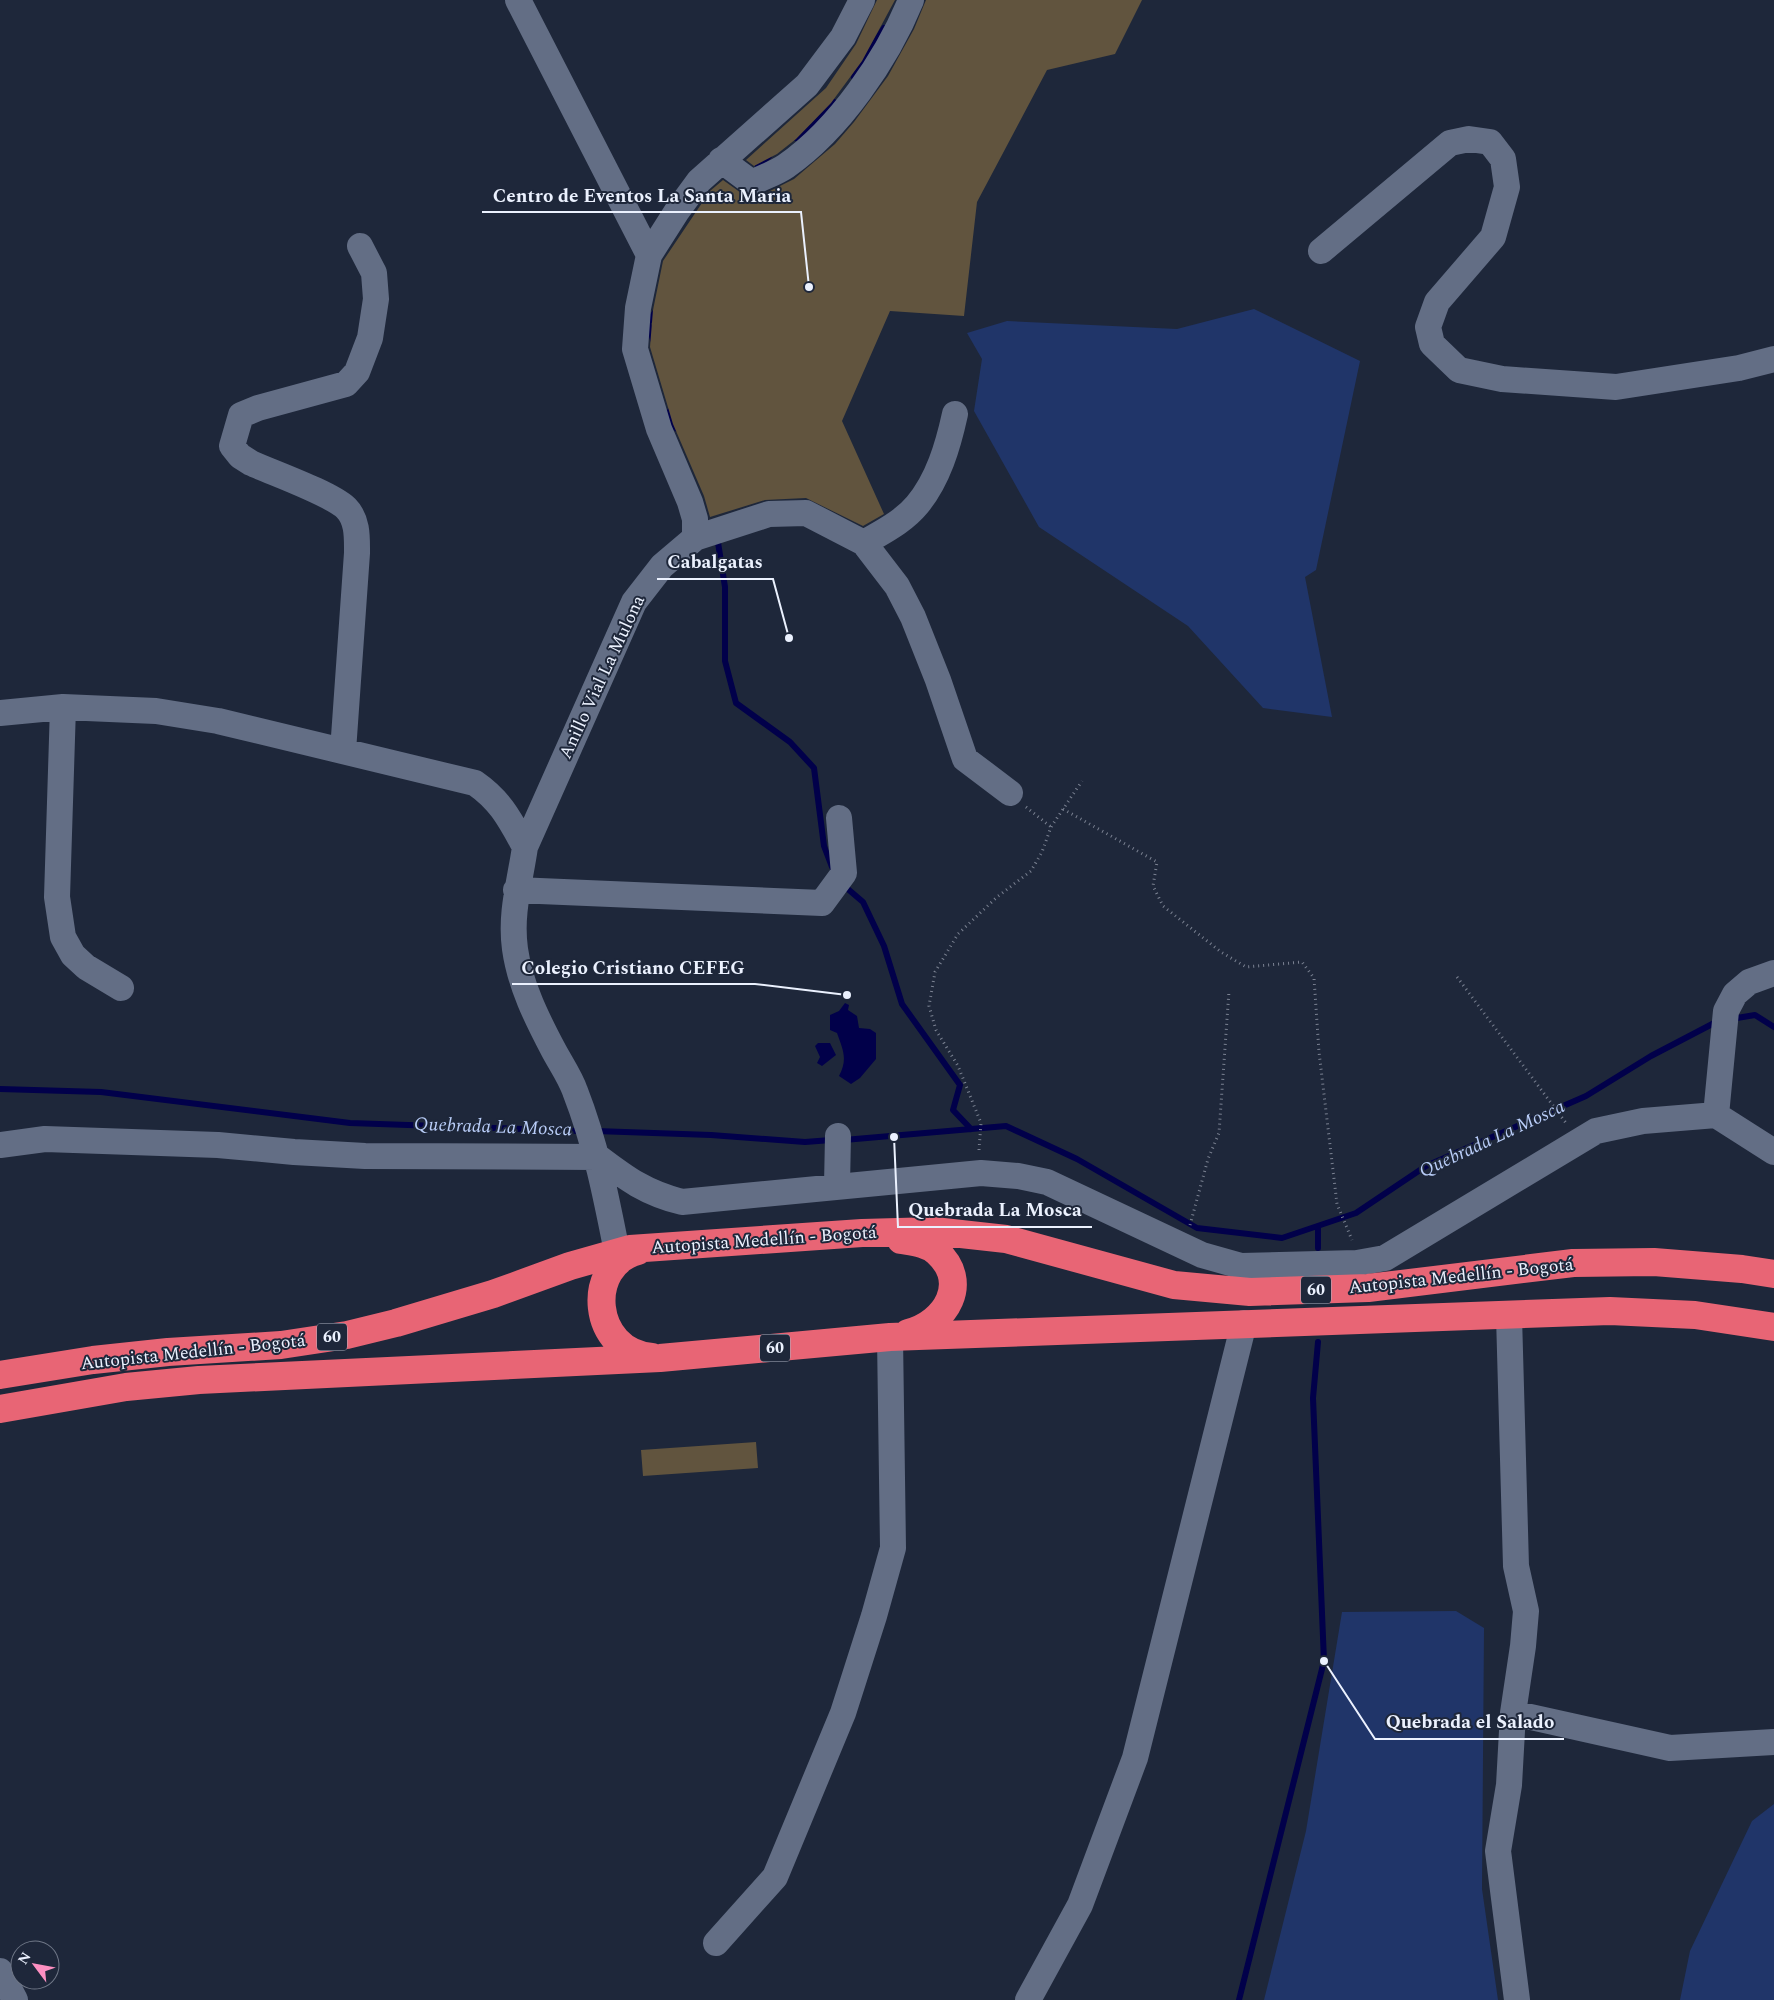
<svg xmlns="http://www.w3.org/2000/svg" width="1774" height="2000" viewBox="0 0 1774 2000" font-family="Spectral,serif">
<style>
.green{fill:#203569}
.water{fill:#01004a}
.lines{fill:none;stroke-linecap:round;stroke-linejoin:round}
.stream{stroke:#01004a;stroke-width:6}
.building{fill:#61543e}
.path{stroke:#7b8292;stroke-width:3;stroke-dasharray:1 4;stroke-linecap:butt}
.minor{stroke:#636e85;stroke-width:26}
.highway{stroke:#e86575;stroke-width:28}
.labels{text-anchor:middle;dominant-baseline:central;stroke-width:4;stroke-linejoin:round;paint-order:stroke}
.shield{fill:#1e273a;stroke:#aeb4c3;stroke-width:1}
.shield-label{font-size:16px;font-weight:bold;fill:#ebf1fe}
.street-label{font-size:18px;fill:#ebf1fe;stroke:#1e273a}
.water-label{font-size:19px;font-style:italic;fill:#b9cdf8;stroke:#1e273a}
.leader{fill:none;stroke:#ebf1fe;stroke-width:2}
.callout-dot{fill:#ebf1fe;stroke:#1e273a;stroke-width:2}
.callout-label{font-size:19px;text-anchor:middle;font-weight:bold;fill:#ebf1fe;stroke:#1e273a;stroke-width:4;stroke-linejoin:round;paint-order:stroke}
</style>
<rect width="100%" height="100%" fill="#1e273a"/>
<path class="green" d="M1254 309 1360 361 1316 570 1305 577 1332 717 1263 708 1188 626 1039 527 974 411 982 359 967 333 1007 321 1177 329Z
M1456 1611 1484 1628 1482 1889 1498 2000H1264L1306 1831 1342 1612Z
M1774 1804V2000H1680L1690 1951 1752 1821Z"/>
<path class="water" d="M845 1003 849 1005 848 1010 857 1016 859 1028 870 1029 876 1033V1059L860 1078 851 1084 839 1076C848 1059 843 1050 837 1033L830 1030V1015L839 1011Z
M818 1043H830L836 1055 822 1066 817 1063 820 1057 815 1046Z"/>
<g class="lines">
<path class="stream" d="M854 77 884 28
M796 138 813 126 834 102
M758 166 769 156
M653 340 648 323 657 309
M670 411 672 426 681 431
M717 536 725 587V661L736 703 790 742 814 768 824 846 832 867
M842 884 863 902 884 946 902 1004 960 1085 953 1110 971 1129
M1731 1019 1755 1015 1774 1027
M0 1089 101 1092 350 1123 581 1131
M596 1131 711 1135 805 1142 831 1140
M844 1140 1006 1126 1077 1159 1197 1228 1282 1238 1356 1213 1426 1166 1586 1096 1651 1056 1718 1021
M1318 1248V1226
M1239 2000 1324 1661 1313 1398 1318 1342"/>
</g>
<path class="building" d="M877 0H895L862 61 831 103 796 139 777 154 754 166 746 160 826 88 856 44Z
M926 0H1142L1115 54 1047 70 977 202 964 316 890 311 842 421 884 514 863 526 806 498 765 500 710 517 704 496 673 424 650 347 653 310 663 261 710 191 723 180 744 195 751 198 758 197 794 179 835 144 854 122 888 76 914 29Z
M756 1442 758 1468 643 1476 641 1450Z"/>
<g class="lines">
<path class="path" d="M1026 807 1051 827
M1063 809 1157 862 1153 886 1163 906 1221 952 1246 967 1302 962 1314 978 1319 1052 1337 1204 1352 1240
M1457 977 1566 1123
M979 1150 981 1123 958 1066 936 1030 929 1006 935 972 958 934 997 897 1031 871 1042 852 1051 827 1082 781
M1190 1225 1208 1159 1219 1133 1229 991"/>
<path class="minor" d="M518 0 649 255
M721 160 752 183C763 177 776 173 786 166 839 129 887 59 911 0
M1321 251 1450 143 1469 139 1490 142 1503 159 1507 187 1493 237 1437 302 1428 327 1432 344 1459 370 1502 379 1616 387 1739 368 1774 359
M695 538 769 514 806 513 864 543 897 586 913 617 938 680 965 759 1010 793
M864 543C882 532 903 522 917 505 938 480 948 446 955 414
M63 707 57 897 63 937 73 955 86 967 121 988
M0 713 63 707 156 711 218 721 475 783C501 801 510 820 525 847
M343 751 357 553C357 538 358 520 346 508 330 493 273 473 251 463L240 456 232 446 241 415 258 408 346 384 357 372 370 338 376 299 374 273 360 246
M516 890 822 903 844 873 839 818
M1716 1115 1726 1011 1735 994 1749 982 1774 973
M0 1145 45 1139 218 1145 294 1152 365 1156 598 1157C627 1179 646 1193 682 1202L981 1173 1018 1176 1047 1182 1202 1255 1241 1266 1357 1263 1385 1258 1596 1131 1643 1121 1716 1115 1774 1152
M837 1185 838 1136
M617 1252C606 1196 596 1145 575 1091 570 1077 561 1064 554 1051 537 1019 520 985 515 949 510 913 520 882 525 847L634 602 662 566 695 538V519L690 502 659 429 635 349 638 308 649 255 677 211 699 181 807 85 843 37 862 0
M1509 1316 1516 1566 1526 1611 1523 1646 1513 1713 1670 1748 1774 1742
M1513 1713 1509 1785 1498 1851 1517 2000
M716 1943 775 1877 843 1713 874 1616 893 1548 890 1337
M0 1971 15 2000
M1028 2000 1080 1905 1135 1758 1244 1323"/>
<path class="highway" d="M901 1240C913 1242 927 1243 937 1252 970 1282 947 1323 908 1333
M638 1251C584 1265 591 1352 652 1357
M0 1375 93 1360 168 1352 281 1345 347 1335 396 1323 493 1294 570 1266 630 1249 862 1233 934 1231 1006 1239 1174 1285 1250 1292 1368 1288 1573 1263 1654 1262 1742 1269 1774 1274
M0 1409 126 1387 199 1380 660 1358 890 1337 1610 1311 1695 1315 1774 1327"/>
</g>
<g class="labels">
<g class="shield">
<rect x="1301" y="1276.5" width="30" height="27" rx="4"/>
<rect x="317" y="1323.5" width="30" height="27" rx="4"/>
<rect x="760" y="1334.5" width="30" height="27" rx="4"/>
</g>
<g class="shield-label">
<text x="1316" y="1290">60</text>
<text x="332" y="1337">60</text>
<text x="775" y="1348">60</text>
</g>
<g class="street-label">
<text transform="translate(602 677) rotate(-65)">Anillo Vial La Mulona</text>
<text transform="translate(764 1240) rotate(-4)">Autopista Medellín - Bogotá</text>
<text transform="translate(1461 1276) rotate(-6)">Autopista Medellín - Bogotá</text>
<text transform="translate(193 1352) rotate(-6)">Autopista Medellín - Bogotá</text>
</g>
<g class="water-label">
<text transform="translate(493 1127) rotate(2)">Quebrada La Mosca</text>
<text transform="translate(1492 1139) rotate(-25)">Quebrada La Mosca</text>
</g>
</g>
<path class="leader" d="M809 287L801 212H482M789 638L773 579H657M847 995L755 984H512M894 1137L898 1227H1092M1324 1661L1375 1739H1564"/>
<g class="callout-dot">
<circle cx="809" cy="287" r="5"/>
<circle cx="789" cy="638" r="5"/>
<circle cx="847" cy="995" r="5"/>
<circle cx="894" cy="1137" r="5"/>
<circle cx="1324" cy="1661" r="5"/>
</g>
<g class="callout-label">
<text x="642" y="202">Centro de Eventos La Santa Maria</text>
<text x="715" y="568">Cabalgatas</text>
<text x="633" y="974">Colegio Cristiano CEFEG</text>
<text x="995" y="1216">Quebrada La Mosca</text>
<text x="1470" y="1728">Quebrada el Salado</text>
</g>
<g transform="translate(35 1965) rotate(302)"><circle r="24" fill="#1e273a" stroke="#707888"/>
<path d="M0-4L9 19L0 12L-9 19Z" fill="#fc8fc1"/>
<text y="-8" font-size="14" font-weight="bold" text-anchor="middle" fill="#ebf1fe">N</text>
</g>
</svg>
